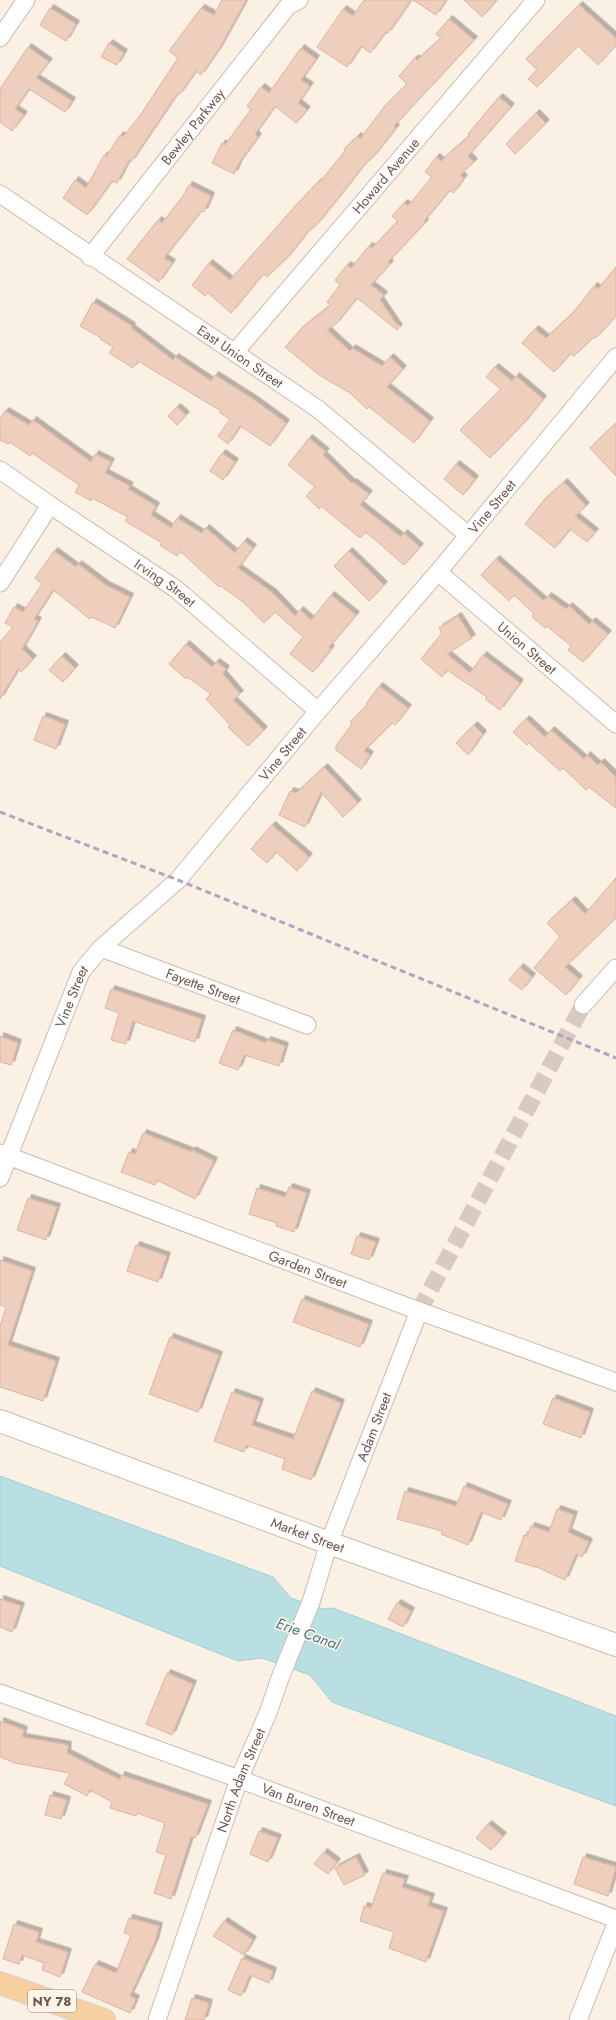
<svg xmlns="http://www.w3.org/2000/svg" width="616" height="2020" viewBox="0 0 616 2020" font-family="Jost,sans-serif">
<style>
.water{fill:#badfe3;stroke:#a0cfd4}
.building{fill:#eecebd;stroke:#e0b39e;filter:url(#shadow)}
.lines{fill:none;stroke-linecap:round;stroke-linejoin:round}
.minor-tunnel{stroke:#d8cabe;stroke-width:17;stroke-dasharray:17 8;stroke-linecap:butt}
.minor-casing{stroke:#cebaae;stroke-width:19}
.tertiary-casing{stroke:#cebaae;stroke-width:24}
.primary-casing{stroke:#d7d0cd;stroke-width:24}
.minor{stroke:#fff;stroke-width:17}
.tertiary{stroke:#fff;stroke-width:22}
.primary{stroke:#f6d0a0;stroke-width:22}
.rail{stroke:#b2a3c3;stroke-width:3;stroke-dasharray:6 4;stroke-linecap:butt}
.labels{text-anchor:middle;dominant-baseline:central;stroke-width:3;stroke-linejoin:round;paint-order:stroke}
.shield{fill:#fef5ea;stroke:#9b867b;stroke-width:1}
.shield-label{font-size:13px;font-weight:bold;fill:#71564b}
.street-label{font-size:14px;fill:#71564b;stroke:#fef5ea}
.water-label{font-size:15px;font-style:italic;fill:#43777d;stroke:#fef5ea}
</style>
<defs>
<filter id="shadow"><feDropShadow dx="3.5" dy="-3.5" stdDeviation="0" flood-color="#0004"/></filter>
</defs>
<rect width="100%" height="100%" fill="#fbf0e4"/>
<path class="water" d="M0 1476 273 1577 291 1598 323 1609 333 1608 616 1716V1806L332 1702 310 1675 262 1658 238 1661 0 1566Z"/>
<path class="building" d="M222 0H246L219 49 201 75 196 71 179 95 177 94 131 162 129 160 117 183 112 181 87 215 63 198 75 180 86 188 104 155 106 157 120 135 123 137 139 117 178 58 169 51 201 8 214 15Z
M364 0H411L388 33 386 32 370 53 361 46 347 67 317 47 343 9 353 16Z
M413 0H446L436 15Z
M464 0H497L482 17Z
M579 5 616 38V45L598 65 578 46 537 87 528 79 537 70 526 59Z
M50 8 76 24 66 41 40 25Z
M449 19 474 40 394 126 396 128 373 157 364 165 319 222 305 235 288 257 267 277 263 274 231 313 208 293 205 296 192 285 209 263 230 280 298 203 318 182 319 183 345 151 344 149 358 136 360 139 384 107 407 84 399 76 415 58 417 60 441 38 436 34Z
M109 43 124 53 117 65 101 57Z
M28 47 49 62 36 78 72 101 65 112 29 89 15 109 24 115 12 131 0 122V89Z
M301 48 316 59 301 80 310 86 298 103 307 110 296 123 275 106 255 134 258 137 239 163 234 174 212 163 222 143 225 145 251 109 247 106 261 87 269 93Z
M499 97 511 107 468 156 474 162 460 175 464 178 453 193 450 190 424 221 425 223 388 262 390 264 371 285 384 295 380 300 399 328 397 330 357 298 336 324 327 330 350 351 352 348 382 366 390 357 403 369 387 387 430 421 414 443 369 407 367 409 350 393 319 375 285 347 302 328 331 305 327 302 340 285 335 280 347 265 351 268 369 246 372 248 398 221 392 216 404 203 408 206 432 177 425 172 436 157 441 161 470 135 468 134Z
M536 113 546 123 515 154 506 144Z
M189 185 211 196 204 212 201 211 164 258 172 263 159 282 127 259 158 220 162 223 183 196Z
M616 267V316L596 338 594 337 574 356 571 353 554 372 522 343 535 329 546 338 573 313 594 286 598 289Z
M93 302 132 326 131 328 173 360 175 357 211 381 215 375 253 399 286 423 270 446 240 426 228 444 218 436 230 419 220 413 221 411 138 361 133 368 109 353 113 347 100 339 101 338 80 326Z
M495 367 512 381 516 376 543 399 523 424 490 458 460 430 501 389 486 377Z
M177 407 186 415 177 425 168 416Z
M5 411 29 425 33 420 91 462 95 454 111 462 105 473 130 486 128 489 156 506 151 515 171 528 177 518 201 533 206 528 235 553 244 541 253 548 238 568 273 593 295 616 300 610 311 620 331 595 356 615 329 647 331 649 313 672 290 654 303 637 275 612 264 623 243 602 221 586 219 587 180 551 177 556 160 545 162 543 125 521 128 517 92 498 91 501 75 492 79 485 32 453 30 456 10 442 8 444 0 440V419Z
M616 423V476L590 448Z
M309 438 326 452 323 455 352 483 353 482 369 494 360 505 401 537 404 533 420 547 404 565 366 532 360 538 321 506 319 509 306 496 315 487 288 465Z
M222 453 235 462 223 480 210 471Z
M456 464 475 479 463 495 444 479Z
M564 482 586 506 575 516 595 532 587 542 570 529 555 548 525 524 544 500Z
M54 551 76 567 78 564 106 585 130 597 115 628 92 617 90 619 53 590 34 619 38 621 22 649 33 659 21 672 18 669 0 699V642L13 627 5 623 14 607 23 612 42 584 35 578Z
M349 551 384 585 369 601 334 566Z
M496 559 544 601 548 596 566 609 569 606 589 624 592 621 608 634 583 662 568 650 571 646 547 626 545 628 532 617 534 614 514 595 509 601 481 575Z
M458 616 472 638 447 654 470 673 483 655 520 683 500 710 485 699 487 697 447 670 442 677 421 659 442 633 439 628Z
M186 644 212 667 216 662 226 669 223 674 240 694 233 700 264 730 248 746 228 727 230 725 206 699 211 694 187 677 186 679 169 664Z
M62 656 75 668 63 682 49 670Z
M379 686 408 708 395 725 392 723 364 751 370 755 361 769 336 750V746L352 724 350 722 367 705 366 704Z
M43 716 65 724 56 749 34 740Z
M526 719 545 737 551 730 584 759 587 755 598 765 601 762 616 777V808L589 787 586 790 563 768 560 771 529 743 527 745 513 732Z
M474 725 483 734 468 755 456 743Z
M324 767 358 803 343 817 321 792 305 827 279 815 290 791 296 793Z
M272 825 309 857 297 871 276 852 267 863 251 849Z
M616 878V918L565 967 579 979 566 995 534 968 560 937 547 923 572 900 585 914Z
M520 967 532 977 522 990 509 980Z
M111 989 202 1019 195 1042 133 1021 126 1044 111 1040 119 1013 105 1008Z
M233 1030 266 1043 267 1040 285 1046 279 1066 244 1055 238 1070 219 1063Z
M0 1036 18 1043 11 1065 0 1062Z
M143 1133 192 1152V1150L214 1161 195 1199 157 1180 155 1185 121 1172 129 1152 135 1154Z
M289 1187 307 1193 294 1232 276 1226 277 1223 249 1214 257 1188 285 1197Z
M28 1198 57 1207 46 1240 17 1230Z
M357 1236 376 1242 369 1260 351 1254Z
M136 1245 167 1256 158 1282 127 1271Z
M0 1260 32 1271 8 1345 56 1361 43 1401 0 1387V1326L6 1307 0 1305Z
M302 1299 369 1324 360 1347 293 1322Z
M170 1337 219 1355 198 1412 149 1394Z
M312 1391 341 1403 311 1480 282 1469 285 1459 246 1445 244 1452 214 1441 232 1392 260 1402 252 1425 293 1439Z
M553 1398 590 1412 581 1438 543 1424Z
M464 1486 508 1504 501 1520 481 1512 468 1545 441 1534 442 1531 397 1519 405 1491 456 1506Z
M557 1509 574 1515 568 1532 589 1542 582 1557 576 1554 565 1580 539 1568 515 1561 524 1535 527 1536 531 1526 549 1532Z
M0 1599 21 1606 12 1632 0 1627Z
M397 1603 411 1611 403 1627 388 1619Z
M167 1673 193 1684 172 1735 146 1724Z
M0 1721 24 1730 22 1737 68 1745 67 1753 120 1780 121 1775 208 1804 195 1838 191 1837 171 1899 154 1893 166 1855 156 1852 165 1823 137 1813 136 1816 110 1808 112 1802 90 1790 87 1796 64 1784 70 1773 15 1763 0 1757Z
M50 1795 67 1800 61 1819 45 1815Z
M488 1824 503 1836 491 1850 476 1838Z
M259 1831 278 1838 268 1862 250 1854Z
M324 1852 337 1862 328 1874 314 1864Z
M356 1857 365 1875 344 1885 335 1868Z
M583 1857 616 1867 608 1896 574 1884Z
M383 1873 405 1879 402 1887 431 1897 428 1906 444 1911 426 1962 389 1948 394 1932 360 1921 364 1906 371 1908Z
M129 1918 159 1926 155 1942 130 1996 136 1999 130 2013 82 1992 95 1964 116 1973 131 1935 124 1933Z
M224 1921 253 1940 244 1955 213 1936Z
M14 1924 39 1932 36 1942 68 1952 60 1977 42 1970 44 1963 22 1955 19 1964 3 1959Z
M242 1958 273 1971 269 1983 250 1975 241 1996 228 1990Z
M192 1998 209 2003 204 2020H185Z"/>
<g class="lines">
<path class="minor-tunnel" d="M419 1311 583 1005"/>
<g class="minor-casing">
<g id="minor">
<path d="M0 38 26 0"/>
<path id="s1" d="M0 194 318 409 468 535"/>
<path id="s2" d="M90 257 288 6 299 0"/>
<path id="s3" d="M235 352 536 0"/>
<path id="s4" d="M0 470 50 505 176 589 318 711"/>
<path id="s5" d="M438 572 616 724"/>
<path d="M0 583 50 505"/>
<path id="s6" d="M101 948 307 1025"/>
<path d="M583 1005 616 968"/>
<path id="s7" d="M0 1153 419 1311 616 1382"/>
<path id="s8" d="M0 1178 81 972 101 948 178 880 318 711 438 572 616 357"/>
<path id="s9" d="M0 1693 239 1779 616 1919"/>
<path id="s10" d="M157 2020 239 1779 268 1713 280 1678 311 1602 329 1543 419 1311"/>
<path d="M578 2020 616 1924"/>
</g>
</g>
<g class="tertiary-casing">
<g id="tertiary">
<path id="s11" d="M0 1421 329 1543 616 1645"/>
</g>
</g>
<g class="primary-casing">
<path id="primary" d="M0 1983 104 2020"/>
</g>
<use href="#minor" class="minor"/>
<use href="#tertiary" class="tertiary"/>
<use href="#primary" class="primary"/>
<path class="rail" d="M0 812 178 880 616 1058"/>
</g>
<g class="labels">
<rect class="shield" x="28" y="1990" width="48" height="22" rx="3"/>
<g class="shield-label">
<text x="52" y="2001">NY 78</text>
</g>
<g class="street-label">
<text stroke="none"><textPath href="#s2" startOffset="166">Bewley Parkway</textPath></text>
<text stroke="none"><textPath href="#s3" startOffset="232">Howard Avenue</textPath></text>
<text stroke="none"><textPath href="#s1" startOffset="290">East Union Street</textPath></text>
<text stroke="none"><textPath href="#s8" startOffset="843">Vine Street</textPath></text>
<text stroke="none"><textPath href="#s4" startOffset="200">Irving Street</textPath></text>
<text stroke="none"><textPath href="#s5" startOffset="117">Union Street</textPath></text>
<text stroke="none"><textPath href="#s8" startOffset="519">Vine Street</textPath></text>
<text stroke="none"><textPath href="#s6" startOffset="109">Fayette Street</textPath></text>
<text stroke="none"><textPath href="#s8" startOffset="195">Vine Street</textPath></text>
<text stroke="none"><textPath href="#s7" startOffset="329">Garden Street</textPath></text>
<text stroke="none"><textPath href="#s10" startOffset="632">Adam Street</textPath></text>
<text stroke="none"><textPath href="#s11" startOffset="328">Market Street</textPath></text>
<text stroke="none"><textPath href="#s10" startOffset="254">North Adam Street</textPath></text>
<text stroke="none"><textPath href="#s9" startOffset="328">Van Buren Street</textPath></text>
</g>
<g class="water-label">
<text transform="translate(308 1634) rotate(20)">Erie Canal</text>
</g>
</g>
</svg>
